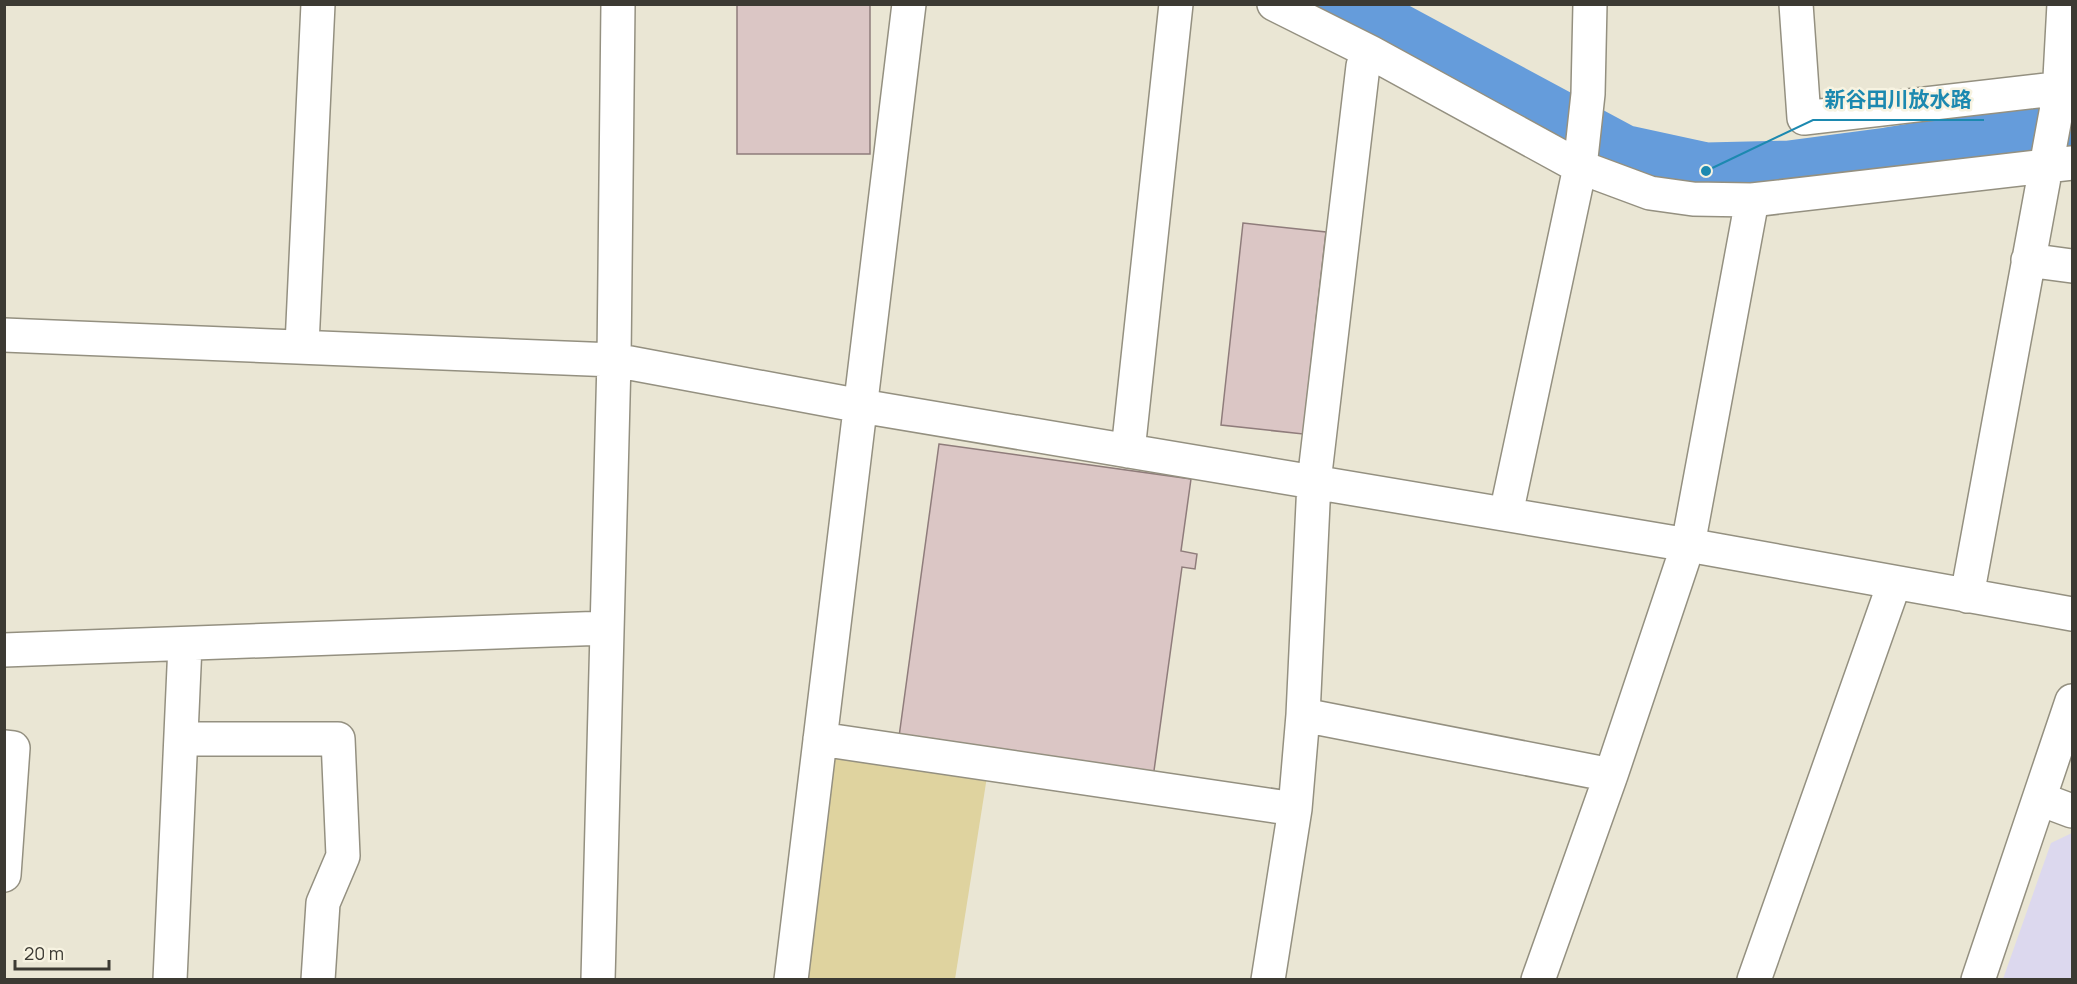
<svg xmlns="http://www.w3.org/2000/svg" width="2077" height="984" viewBox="0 0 2077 984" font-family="Manrope,'Noto Sans JP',sans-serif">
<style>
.industrial{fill:#dcd8ee}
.green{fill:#dfd39f}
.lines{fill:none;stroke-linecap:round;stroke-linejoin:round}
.river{stroke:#659cdb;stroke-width:57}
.building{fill:#dbc6c5;stroke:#8f7c7b;stroke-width:1.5}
.minor-casing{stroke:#949080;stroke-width:36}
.minor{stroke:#fff;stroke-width:33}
.leader{fill:none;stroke:#1c89b0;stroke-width:2}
.callout-dot{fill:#1c89b0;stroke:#f7f3e1;stroke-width:2}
.callout-label{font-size:21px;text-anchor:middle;font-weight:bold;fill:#1c89b0;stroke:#f7f3e1;stroke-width:5;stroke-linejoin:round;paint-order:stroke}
</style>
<rect width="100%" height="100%" fill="#eae6d4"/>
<path class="industrial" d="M2072 833V979H2003L2051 843Z"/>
<path class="green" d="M820 739 989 764 955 979 791 980Z"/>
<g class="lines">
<path class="river" d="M1346 4 1623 153 1706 171 1790 169 1888 156 2072 126"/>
</g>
<path class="building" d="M737 4H870V154H737Z
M1243 223 1326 232 1303 434 1221 425Z
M939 444 1191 479 1181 551 1197 554 1195 569 1182 567 1153 778 898 744Z"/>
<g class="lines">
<g class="minor-casing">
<path id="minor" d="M1274 4 1370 52 1580 167 1650 193 1693 199 1752 200 2072 163
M1796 4 1804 118 2072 87
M2028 260 2072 266
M4 335 614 360 861 406 1688 545 2072 614
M302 345 318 4
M1128 451 1176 4
M1506 514 1580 167 1588 94 1590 4
M1967 596 2059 96 2064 4
M4 650 607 628
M1303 715 1611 775
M181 739H338L343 856 323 903 318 980
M820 739 1295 809
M4 747 13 748 4 875
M2040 799 2072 811
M170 980 185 645
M598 980 614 360 618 4
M791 980 909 4
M1268 980 1295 809 1303 715 1314 482 1363 66 1370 52
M1538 980 1611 775 1688 545 1752 200
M1754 980 1894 584
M1978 980 2072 701"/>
</g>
<use href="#minor" class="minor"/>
</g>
<path class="leader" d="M1706 171L1813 120H1984"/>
<circle class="callout-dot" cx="1706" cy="171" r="6"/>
<g class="callout-label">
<text x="1898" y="107">新谷田川放水路</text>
</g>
<rect width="2077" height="984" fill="none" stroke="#3c3a33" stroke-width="12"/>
<path d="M15 960v9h94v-9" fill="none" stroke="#3c3a33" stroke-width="3"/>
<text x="24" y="960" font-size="18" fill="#3c3a33" stroke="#f7f3e1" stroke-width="4.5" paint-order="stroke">20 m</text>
</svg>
